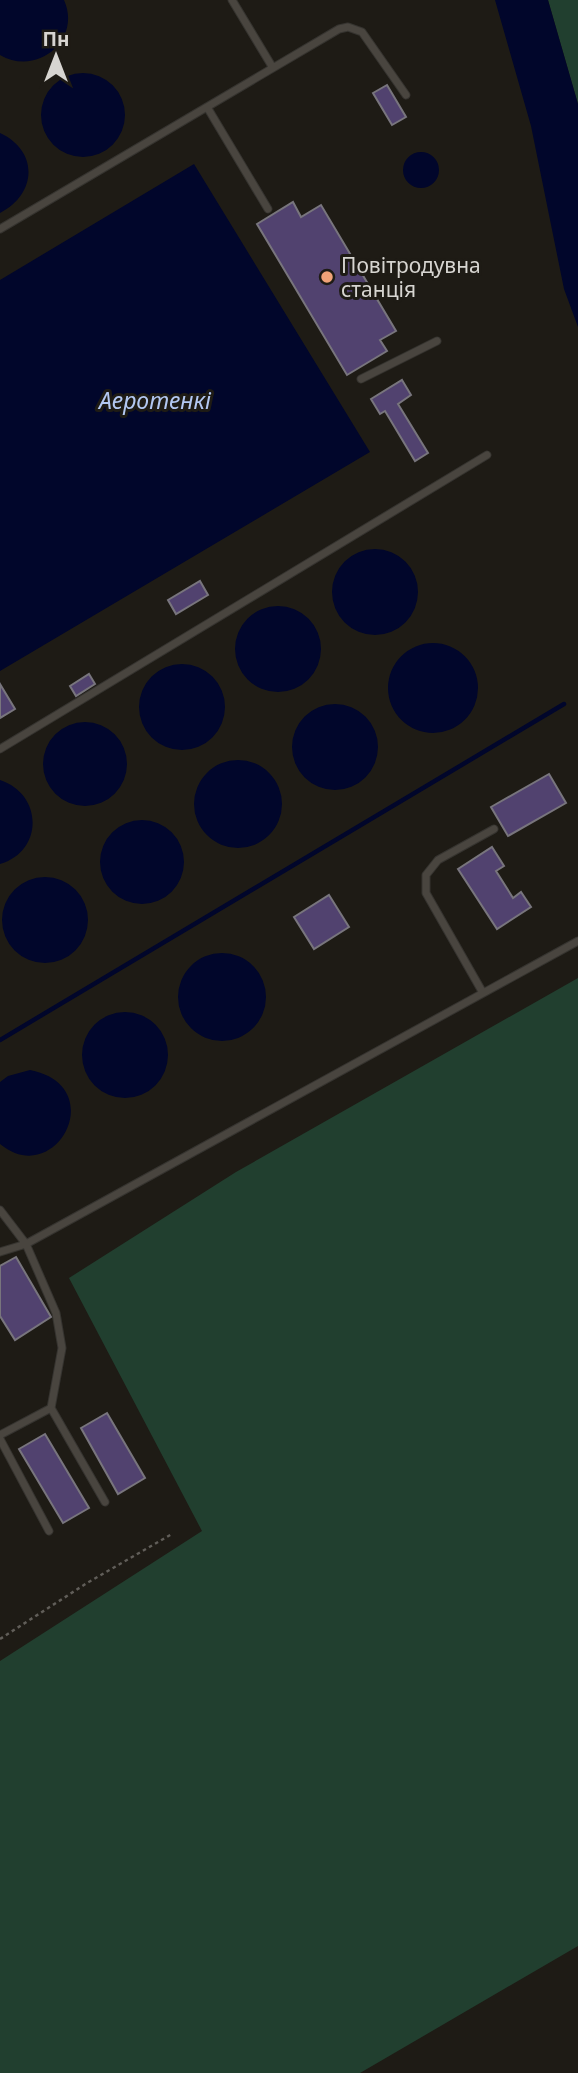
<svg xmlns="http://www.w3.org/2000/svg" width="578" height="2073" viewBox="0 0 578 2073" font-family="'Noto Sans',sans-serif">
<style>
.green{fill:#213f2f}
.water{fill:#01062b}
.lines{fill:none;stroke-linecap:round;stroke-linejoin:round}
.stream{stroke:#01062b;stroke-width:4.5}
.building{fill:#51426f;stroke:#78757d;stroke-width:2}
.service-casing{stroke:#363430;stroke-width:9}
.path{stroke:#615e59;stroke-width:2.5;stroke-dasharray:3.5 3.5;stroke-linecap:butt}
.service{stroke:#49453f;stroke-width:7}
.poi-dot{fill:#f0a278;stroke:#1e1b15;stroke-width:2.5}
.labels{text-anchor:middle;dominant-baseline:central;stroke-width:6;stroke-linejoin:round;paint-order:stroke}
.poi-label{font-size:21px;fill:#d7d5d1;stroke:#1e1b15;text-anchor:start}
.water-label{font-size:23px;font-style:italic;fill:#b3c8f2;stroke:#1e1b15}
</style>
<rect width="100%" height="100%" fill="#1e1b15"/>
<path class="green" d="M548 0H578V104Z
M578 978V1946L360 2073H0V1661L202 1531 69 1278 236 1172Z"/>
<path class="water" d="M0 0H64C82 40 37 77 0 55Z
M495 0H548L578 104V327L564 289 531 126Z
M41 115a42 42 0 1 1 84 0a42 42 0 1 1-84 0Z
M0 133C39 151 37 194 0 213Z
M403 170a18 18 0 1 1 36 0a18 18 0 1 1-36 0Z
M194 164 370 452 0 671V280Z
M332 592a43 43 0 1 1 86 0a43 43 0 1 1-86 0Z
M235 649a43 43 0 1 1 86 0a43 43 0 1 1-86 0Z
M388 688a45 45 0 1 1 90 0a45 45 0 1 1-90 0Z
M139 707a43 43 0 1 1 86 0a43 43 0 1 1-86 0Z
M292 747a43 43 0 1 1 86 0a43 43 0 1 1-86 0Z
M43 764a42 42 0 1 1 84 0a42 42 0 1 1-84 0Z
M194 804a44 44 0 1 1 88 0a44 44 0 1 1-88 0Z
M0 780C43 794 44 851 0 864Z
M100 862a42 42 0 1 1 84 0a42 42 0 1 1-84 0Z
M2 920a43 43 0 1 1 86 0a43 43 0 1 1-86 0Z
M178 997a44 44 0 1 1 88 0a44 44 0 1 1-88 0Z
M82 1055a43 43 0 1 1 86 0a43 43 0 1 1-86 0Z
M30 1070C111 1086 56 1190 0 1144V1082L8 1076Z"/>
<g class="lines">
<path class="stream" d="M0 1040 564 704"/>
</g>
<path class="building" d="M387 85 406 117 392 125 373 93Z
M293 202 301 217 321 205 396 331 380 340 387 351 347 375 257 224Z
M402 380 411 395 398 404 428 453 415 461 385 411 380 414 371 399Z
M200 581 208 595 176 614 168 600Z
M89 674 95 684 76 696 70 686Z
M0 684 15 709 0 718Z
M549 774 566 803 508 836 491 807Z
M492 847 504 866 496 871 513 898 521 892 531 907 497 929 458 869Z
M329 895 349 927 314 949 294 917Z
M16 1257 51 1317 15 1340 0 1316V1266Z
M107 1413 145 1478 118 1494 81 1428Z
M45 1434 89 1508 63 1523 19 1449Z"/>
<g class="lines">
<g class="service-casing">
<path id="service" d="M232 0 273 68
M207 107 268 209
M0 229 339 29 348 27 362 32 406 95
M361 379 437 341
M0 749 487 455
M483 993 426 893V875L438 860 494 829
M0 1210 26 1244 56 1313 62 1348 51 1408 105 1502
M0 1252 26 1244 578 941
M0 1435 51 1408
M0 1439 49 1531"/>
</g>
<path class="path" d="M0 1639 87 1583 172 1534"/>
<use href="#service" class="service"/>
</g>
<circle class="poi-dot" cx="327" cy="277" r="7"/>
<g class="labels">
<g class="poi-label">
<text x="341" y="265">Повітродувна<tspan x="341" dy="24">станція</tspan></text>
</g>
<g class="water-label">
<text x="155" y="400">Аеротенкі</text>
</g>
</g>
<g transform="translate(56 56)" stroke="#1e1b15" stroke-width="5" paint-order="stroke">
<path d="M0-5L12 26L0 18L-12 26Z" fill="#d7d5d1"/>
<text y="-10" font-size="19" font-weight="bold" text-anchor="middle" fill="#d7d5d1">Пн</text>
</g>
</svg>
